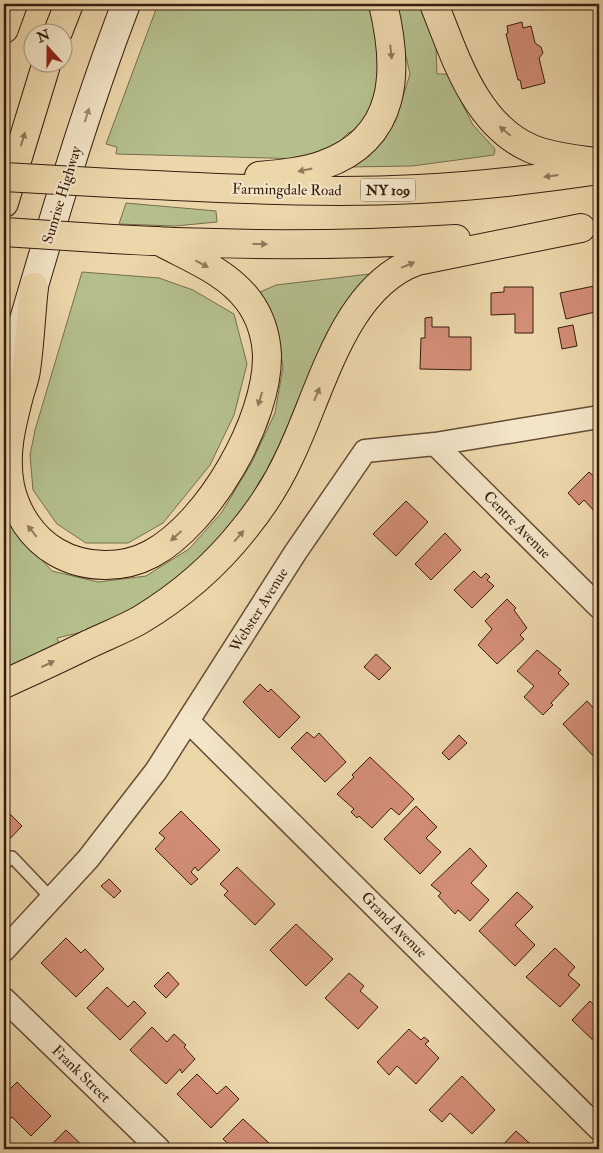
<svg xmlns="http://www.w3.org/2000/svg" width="603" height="1153" viewBox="0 0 603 1153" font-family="'IM FELL Double Pica',serif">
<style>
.green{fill:#b4bf8c;stroke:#766e4d}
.building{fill:#d38e76;stroke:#381c0e}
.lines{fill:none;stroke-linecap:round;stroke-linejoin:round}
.service-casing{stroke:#654b35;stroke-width:14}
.minor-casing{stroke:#654b35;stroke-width:25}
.secondary-casing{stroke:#381c0e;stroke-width:30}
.primary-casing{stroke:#381c0e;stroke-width:30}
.motorway-casing{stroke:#381c0e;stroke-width:30}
.service{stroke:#f3e5c8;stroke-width:11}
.minor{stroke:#f3e5c8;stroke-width:22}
.secondary{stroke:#f3e5c8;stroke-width:28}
.primary{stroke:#ecd7ab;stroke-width:28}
.motorway{stroke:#ecd7ab;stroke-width:28}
.primary-bridge-casing{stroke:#381c0e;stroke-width:30;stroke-linecap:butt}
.primary-bridge{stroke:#ecd7ab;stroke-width:28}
.oneway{fill:#927a5c}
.oneway2{fill:#9f8b74}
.labels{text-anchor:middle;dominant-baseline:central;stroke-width:4;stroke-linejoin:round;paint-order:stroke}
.shield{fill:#f3e5c8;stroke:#705846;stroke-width:1}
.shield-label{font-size:14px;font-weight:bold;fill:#381c0e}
.street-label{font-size:15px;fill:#381c0e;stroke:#f3e5c8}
</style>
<rect width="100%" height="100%" fill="#ecd7ab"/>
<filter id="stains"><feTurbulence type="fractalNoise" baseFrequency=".004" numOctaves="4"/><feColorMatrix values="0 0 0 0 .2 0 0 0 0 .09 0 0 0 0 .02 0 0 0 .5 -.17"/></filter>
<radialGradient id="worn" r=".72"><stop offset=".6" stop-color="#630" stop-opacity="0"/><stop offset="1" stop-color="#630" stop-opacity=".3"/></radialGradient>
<path class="green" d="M158 4H368L378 40 383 80 365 127 348 133 329 152 307 159 116 154 117 147 106 144Z
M394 4H418L436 45 437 74H447L473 125 495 149 494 155 412 166 349 167 369 156 395 122 410 74Z
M126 203 216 211 217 222 175 226 119 224Z
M82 272 159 278 193 290 234 314 247 364 234 415 210 465 163 523 128 543H86L57 524 33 490 30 455 35 430Z
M378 273 332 330 266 474 223 538 188 572 150 600 99 628 57 638 60 646 4 671V518L8 516 17 533 52 571 98 582 146 576 189 549 222 512 252 462 275 413 283 367 276 324 258 293 276 285Z"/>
<path class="building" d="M522 22 523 28 531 26 535 43 541 47 543 53 539 58 545 83 522 89 520 80H518L506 34 508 33 507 26Z
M599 285V311L566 319 560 293Z
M504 287H533V333H515V314L491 315V293L504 292Z
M432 317V327H449V337H471V370L420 369 421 338H425V318Z
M573 325 577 346 562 349 558 328Z
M589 472 599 481V520L595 516 597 514 584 500 579 505 568 493Z
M406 501 428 522 396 556 373 534Z
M445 533 461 550 431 580 415 564Z
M474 571 481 578 486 573 490 577 487 580 494 586 472 608 454 590Z
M507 599 516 608 514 610 527 628 520 635 524 639 497 664 478 645 492 629 485 621Z
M537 650 561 670 558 673 569 684 551 703 553 705 543 715 524 697 534 686 517 671Z
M376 654 391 668 379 680 364 667Z
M260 684 268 692 271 689 300 717 279 738 243 702Z
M587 701 599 714V759L598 761 563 724Z
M307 732 314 738 319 733 346 762 325 782 291 748Z
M459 735 467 743 449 760 442 753Z
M370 757 414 799 399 815 391 808 372 828 359 816 357 818 351 812 354 809 337 794 354 777 352 775Z
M416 806 437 827 426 838 441 852 420 874 384 839Z
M4 808 22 826 4 845Z
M181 811 220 850 198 871 195 867 191 872 198 879 191 885 155 849 165 838 159 833Z
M470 848 487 866 471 883 489 900 470 921 458 910 455 914 438 896 441 893 431 885Z
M237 867 275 904 255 925 224 895 228 891 220 884Z
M109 879 121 891 114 898 101 886Z
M517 892 533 907 515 925 535 945 515 966 479 931Z
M296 924 333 959 306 986 270 950Z
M66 938 81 953 85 949 104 969 76 997 41 963Z
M555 948 575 967 568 975 580 985 560 1007 526 977Z
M168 972 179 984 166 998 154 986Z
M349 973 364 986 360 991 378 1007 358 1029 325 998Z
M107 987 128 1007 134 1001 146 1013 120 1040 87 1008Z
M590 1001 597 1008 599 1006V1046L572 1020Z
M152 1027 167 1042 174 1034 186 1045 184 1047 195 1059 182 1073 180 1069 166 1084 130 1050Z
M409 1029 421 1040 424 1037 429 1041 425 1044 439 1058 416 1084 397 1066 389 1075 377 1062Z
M197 1074 217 1094 226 1086 239 1099 211 1128 177 1094Z
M462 1076 495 1110 472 1134 450 1113 442 1122 429 1110Z
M17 1082 51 1116 31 1136 12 1117 4 1124V1095Z
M243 1119 269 1143 265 1149H234L223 1139Z
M66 1130 86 1149H47Z
M516 1131 536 1149H499Z"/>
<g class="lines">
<g class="service-casing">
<path id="service" d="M4 864 12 857 52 899"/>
</g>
<g class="minor-casing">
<path id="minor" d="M435 444 599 607
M189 722 599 1129
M4 950 88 859 156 771 295 553 365 451 435 444 599 417
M4 999 159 1149"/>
</g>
<g class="secondary-casing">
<path id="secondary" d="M4 388C42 259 78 129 126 4"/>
</g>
<g class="primary-casing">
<path id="primary" d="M434 4C455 56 475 125 532 149 552 157 574 159 595 162
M259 176C280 174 303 172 323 165 399 138 399 70 383 4
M130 184C226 188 322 194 418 189 479 186 539 179 599 170
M113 239C227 246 342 246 456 239
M34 287C31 314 30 342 26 370 25 379 21 388 19 396 11 427 4 454 10 486 16 513 32 538 56 552 85 569 123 569 151 554 209 523 268 420 267 355 266 335 260 316 248 300 226 271 190 258 159 241
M4 684C32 671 61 658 89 644 106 636 124 629 140 620 180 596 216 565 245 528 262 507 278 482 289 458 321 393 343 287 417 261L581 228"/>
</g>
<g class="motorway-casing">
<path id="motorway" d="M4 29 13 4
M58 32 69 4
M4 203 47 62"/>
</g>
<use href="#service" class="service"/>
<use href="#minor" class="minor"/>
<use href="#secondary" class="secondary"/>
<use href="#primary" class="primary"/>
<use href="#motorway" class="motorway"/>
<g class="primary-bridge-casing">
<path id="primary-bridge" d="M4 177 130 184
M4 232 113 239"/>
</g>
<use href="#primary-bridge" class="primary-bridge"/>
</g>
<defs><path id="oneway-solid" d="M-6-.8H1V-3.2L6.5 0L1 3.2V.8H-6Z" transform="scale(1.25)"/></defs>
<g class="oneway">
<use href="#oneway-solid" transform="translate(391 52) rotate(84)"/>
<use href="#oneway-solid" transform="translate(505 131) rotate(-140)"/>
<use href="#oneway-solid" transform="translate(23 139) rotate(-73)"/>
<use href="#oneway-solid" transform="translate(305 170) rotate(168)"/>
<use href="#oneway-solid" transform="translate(551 176) rotate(173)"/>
<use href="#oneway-solid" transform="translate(260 244) rotate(1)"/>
<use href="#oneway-solid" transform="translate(202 264) rotate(28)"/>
<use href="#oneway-solid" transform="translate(408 265) rotate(-23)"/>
<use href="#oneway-solid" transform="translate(317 394) rotate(-67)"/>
<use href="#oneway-solid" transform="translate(260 399) rotate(107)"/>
<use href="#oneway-solid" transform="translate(32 531) rotate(-129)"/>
<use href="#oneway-solid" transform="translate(176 536) rotate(137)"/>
<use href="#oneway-solid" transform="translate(239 536) rotate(-49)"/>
<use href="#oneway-solid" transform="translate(48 664) rotate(-25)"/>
</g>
<use class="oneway2" href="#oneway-solid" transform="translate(87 115) rotate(-72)"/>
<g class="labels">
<rect class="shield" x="360.5" y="178.5" width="55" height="23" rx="4"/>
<g class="shield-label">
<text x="388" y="190">NY 109</text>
</g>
<g class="street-label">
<text transform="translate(287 190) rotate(1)">Farmingdale Road</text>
<text transform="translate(62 195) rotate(-73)">Sunrise Highway</text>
<text transform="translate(517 525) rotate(45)">Centre Avenue</text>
<text transform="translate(259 610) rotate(-58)">Webster Avenue</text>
<text transform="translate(394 925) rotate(45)">Grand Avenue</text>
<text transform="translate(81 1074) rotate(44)">Frank Street</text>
</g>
</g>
<rect width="603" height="1153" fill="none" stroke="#ecd7ab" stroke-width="20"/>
<rect x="5" y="5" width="593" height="1143" fill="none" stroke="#381c0e" stroke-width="2.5"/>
<rect x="10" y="10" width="583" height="1133" fill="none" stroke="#381c0e"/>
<g transform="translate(48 48) rotate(339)"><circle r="24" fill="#f3e5c8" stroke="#a8957e"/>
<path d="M0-4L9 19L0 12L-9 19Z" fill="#8f2418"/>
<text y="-8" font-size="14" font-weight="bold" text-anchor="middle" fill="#381c0e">N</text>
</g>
<rect width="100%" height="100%" filter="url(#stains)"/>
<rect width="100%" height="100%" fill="url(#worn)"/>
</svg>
